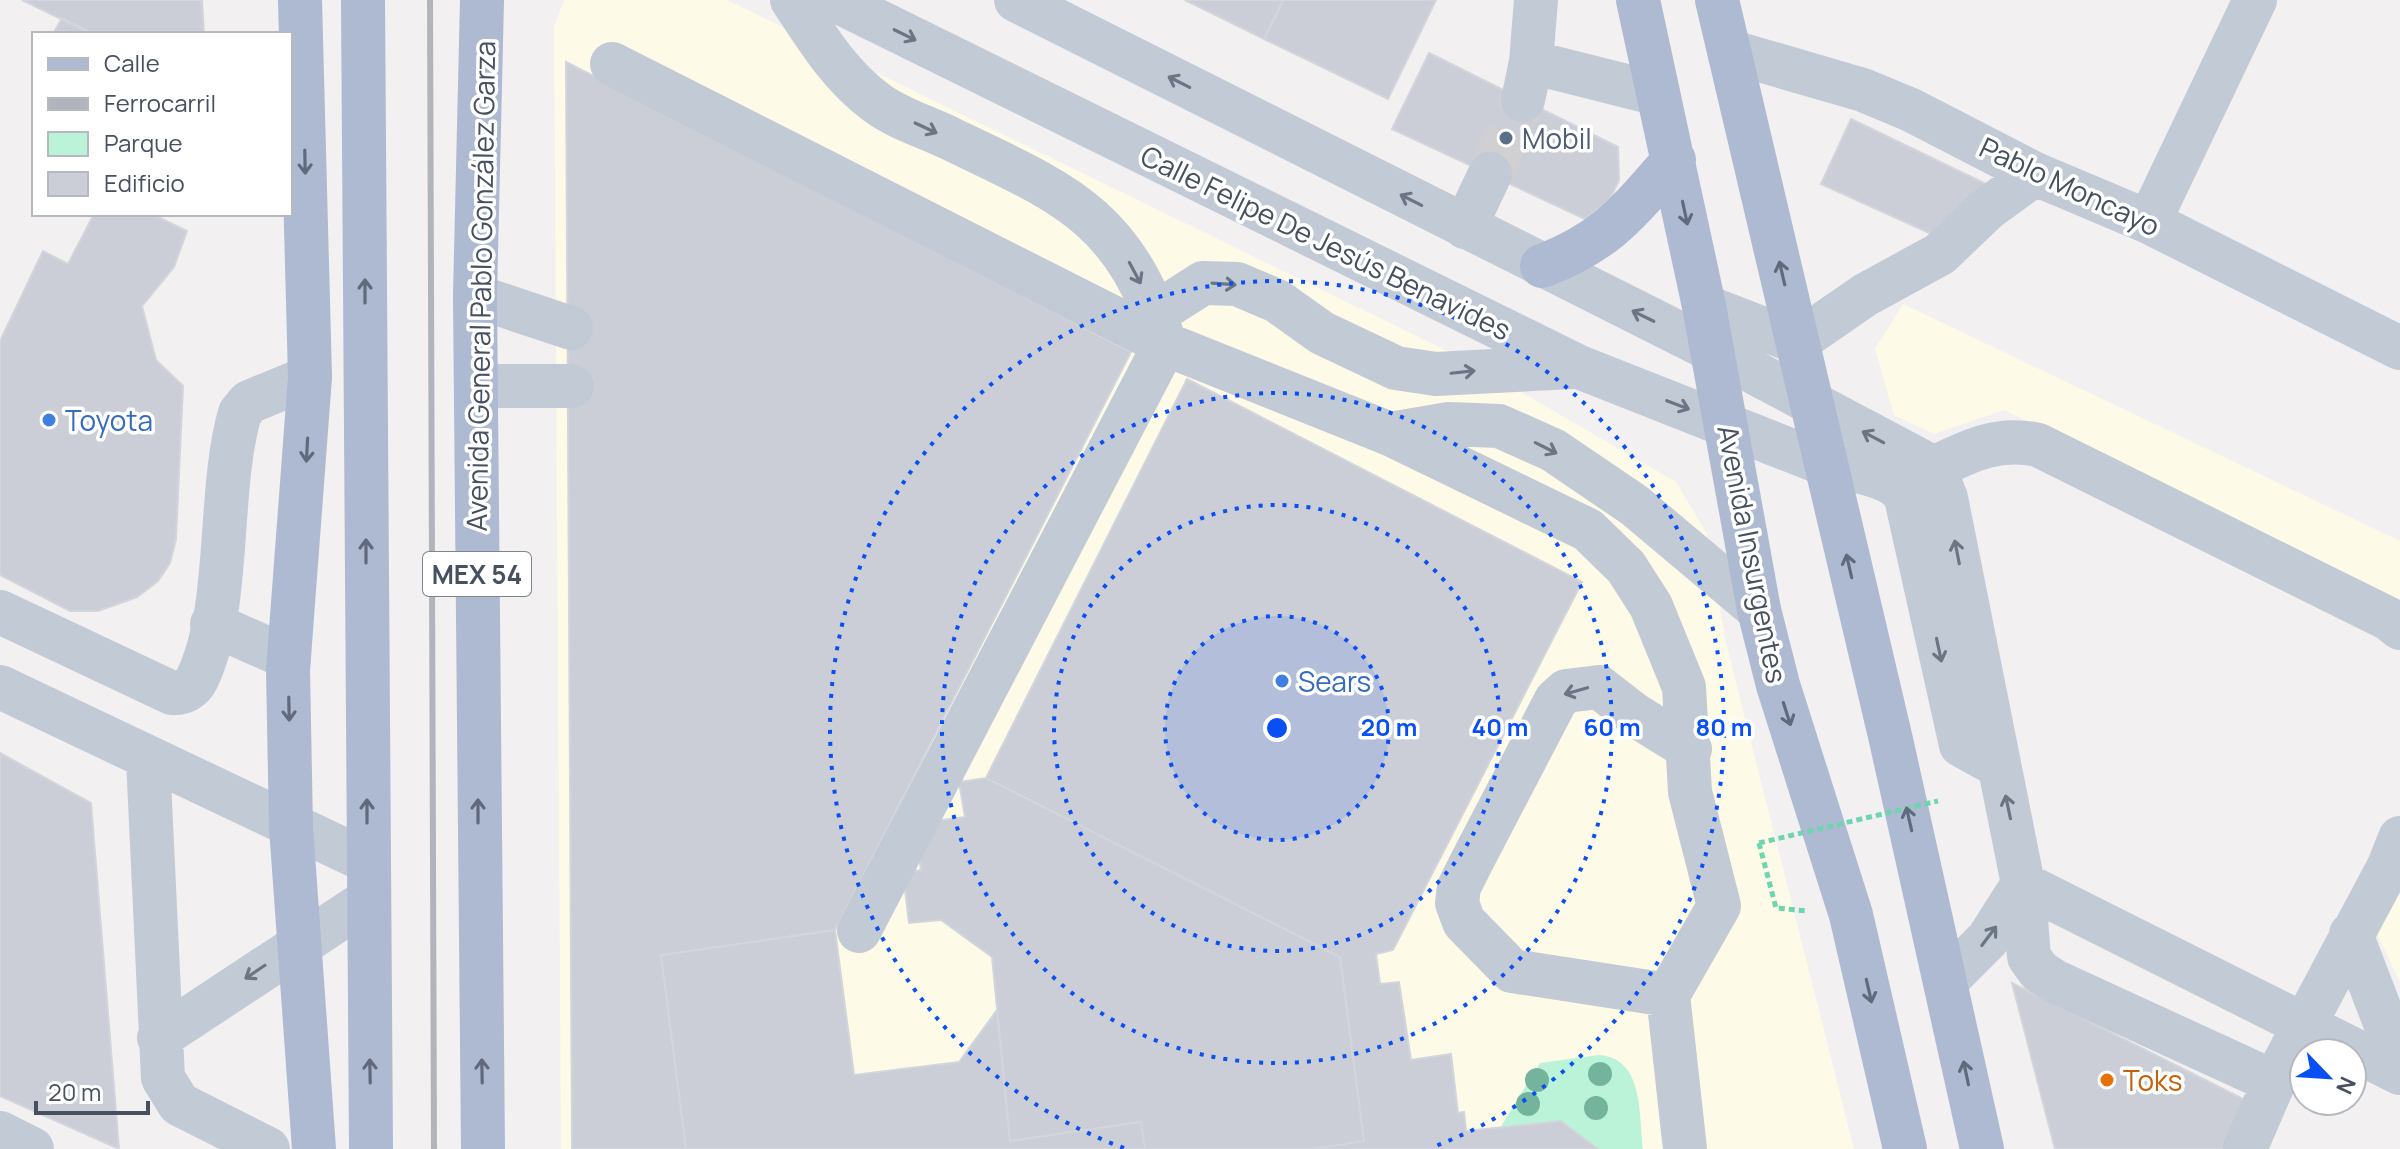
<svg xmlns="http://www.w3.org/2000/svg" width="2400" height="1149" viewBox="0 0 2400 1149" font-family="Manrope,sans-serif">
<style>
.commercial{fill:#fefae8}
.green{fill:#bbf3d8}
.building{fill:#cbced6;stroke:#d3d5dc;stroke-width:2}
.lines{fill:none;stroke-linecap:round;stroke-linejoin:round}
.minor-tunnel{stroke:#d0d0d3;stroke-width:44;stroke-dasharray:44 22;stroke-linecap:butt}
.path{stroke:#6fd5b0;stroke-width:5;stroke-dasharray:6 4;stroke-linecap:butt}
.minor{stroke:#c2cad6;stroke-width:44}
.major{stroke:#adbad1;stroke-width:44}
.rail{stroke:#b1b4bb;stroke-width:6}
.path-bridge{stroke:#6fd5b0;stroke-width:5;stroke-dasharray:6 4;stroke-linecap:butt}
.tree{fill:#75b49c}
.oneway{stroke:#6b7583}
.oneway2{stroke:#606a7c}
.ring{fill:none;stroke:#0850f4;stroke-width:4;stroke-dasharray:4 8}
.service-dot{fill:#5c6f8a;stroke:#fff;stroke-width:3}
.shop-dot{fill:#3f7fe0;stroke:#fff;stroke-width:3}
.food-dot{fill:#e8710a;stroke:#fff;stroke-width:3}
.labels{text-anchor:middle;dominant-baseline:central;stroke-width:7;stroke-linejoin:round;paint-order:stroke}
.shield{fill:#fff;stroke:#7e848f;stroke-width:2}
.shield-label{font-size:26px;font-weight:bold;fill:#46505f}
.service-label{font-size:28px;fill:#4e5e75;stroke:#fff;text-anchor:start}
.street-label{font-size:28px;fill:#46505f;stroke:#fff}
.shop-label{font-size:28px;fill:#366cbe;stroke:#fff;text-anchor:start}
.food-label{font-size:28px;fill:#c56008;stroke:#fff;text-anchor:start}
.centre{fill:#0850f4;stroke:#fff;stroke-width:4}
.ring-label{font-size:24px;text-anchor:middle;font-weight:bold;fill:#0850f4;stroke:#fff;stroke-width:7;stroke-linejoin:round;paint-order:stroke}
</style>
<rect width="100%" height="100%" fill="#f2f0f0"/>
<path class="commercial" d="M564 0H727L1466 360 1676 482 1707 534 1726 643 1854 1149H561L554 27Z
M1903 304 2400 541V600L2004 410 1934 434 1894 415 1875 349Z
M2400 883V982L2376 932Z"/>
<path class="green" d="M1599 1055C1644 1058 1639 1115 1643 1149H1598L1561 1121 1500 1128 1540 1063Z"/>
<path class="building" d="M22 0H202L204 34H92Z
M1185 0H1283L1264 39Z
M1284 0H1436L1388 99 1264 39Z
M62 18 94 34H53Z
M1429 53 1618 147 1619 180 1610 199 1585 219 1392 129Z
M566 62 1131 352 835 930 661 955 686 1149H572Z
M1851 119 1988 185 1949 242 1821 184Z
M94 214H152L187 231 174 267 142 306 156 360 183 386 176 539 170 563 158 581 137 597 98 611H70L0 575V341L43 251 68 264Z
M1187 379 1582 582 1393 950 1376 954 1380 984 1399 982 1411 1060 1451 1054 1458 1113 1464 1112 1466 1131 1561 1121 1598 1149H1313L1364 1141 1340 957 986 778Z
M0 753 91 803 119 1149 0 1096Z
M986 778 1340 957 1364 1141 1313 1149H1145L1141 1122 1010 1141 992 957 941 920 909 923 903 873 921 870 916 831 935 821 965 817 959 782Z
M835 930 854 1075 959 1062 997 1010 1010 1141 1141 1122 1145 1149H686L661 955Z
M2012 983 2259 1107 2240 1149H2055Z"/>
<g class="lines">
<path class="minor-tunnel" d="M1490 174 1523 100"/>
<path class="path" d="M1759 843 1776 908 1807 911"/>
<path class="minor" d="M792 0C817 38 840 76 877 103 897 118 926 127 949 138 1063 193 1124 214 1165 344L859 931
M835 0 1579 367 1825 464C1848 470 1896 474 1906 498L1961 745 1999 766
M1016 0 1712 350 1934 468 1946 498 2023 884 2029 957 2039 971 2054 981 2274 1082
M1729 51 1863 90 1911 110 2035 174 2149 222 2400 348
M1531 62 1658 94
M612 64 1165 344 1390 434 1588 530 1626 567 1651 606 1684 687 1690 792 1719 906 1668 995
M1523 100 1531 62 1536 0
M2149 222 2255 0
M1465 227 1490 174
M475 296 571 328
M1704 306 1797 342 1865 295 1940 254 1987 209 2035 174
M1156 313 1203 283 1237 284 1277 301 1322 333 1396 368 1436 374 1572 367
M476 386H572
M1390 434 1449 424 1499 426 1553 450 1634 505 1759 610
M1934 468C1969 451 1998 436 2038 445L2389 619 2400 628
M0 612 172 693C183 694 192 689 197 679 232 606 217 492 240 413L249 402 310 377
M212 624 289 658
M0 687 367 861
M148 759 163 1078 179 1104 268 1149
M2023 884 2400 1073
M2351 934 2400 1062
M1946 981 1988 939 2023 884
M159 1038 368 900
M0 1133 32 1149
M1685 1149 1668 995 1512 971 1464 922 1457 903 1459 887 1471 863 1556 700 1566 691 1599 687 1635 715 1690 749
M2245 1149 2274 1082 2389 866 2400 838"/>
<path class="major" d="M300 0 310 377 288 670 291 827 314 1149
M363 0 371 1149
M482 0 475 296 483 1149
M1638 0 1704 306 1759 610 1778 685 1851 915 1905 1149
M1717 0 1891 740 1982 1149
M1542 266C1608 241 1629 211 1674 160"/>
<path class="rail" d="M430 0 434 1149"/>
<path class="path-bridge" d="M1759 843 1938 801"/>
</g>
<g class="tree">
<circle cx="1600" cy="1074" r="12"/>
<circle cx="1537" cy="1080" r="12"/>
<circle cx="1528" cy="1104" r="12"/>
<circle cx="1596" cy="1108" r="12"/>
</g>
<defs><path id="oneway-shaft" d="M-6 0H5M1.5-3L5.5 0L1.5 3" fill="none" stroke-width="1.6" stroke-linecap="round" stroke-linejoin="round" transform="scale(2)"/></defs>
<g class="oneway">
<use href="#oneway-shaft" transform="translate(905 35) rotate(26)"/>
<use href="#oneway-shaft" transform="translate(1179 82) rotate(-153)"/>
<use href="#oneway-shaft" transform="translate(926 128) rotate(25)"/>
<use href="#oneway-shaft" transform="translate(1411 200) rotate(-153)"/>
<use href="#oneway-shaft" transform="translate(1135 273) rotate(62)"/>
<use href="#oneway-shaft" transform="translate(1224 284) rotate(4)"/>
<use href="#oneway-shaft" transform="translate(1643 316) rotate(-154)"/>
<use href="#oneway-shaft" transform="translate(1463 372) rotate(-6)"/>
<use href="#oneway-shaft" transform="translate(1678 405) rotate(21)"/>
<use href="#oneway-shaft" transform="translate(1873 437) rotate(-152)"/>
<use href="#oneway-shaft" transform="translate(1546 448) rotate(27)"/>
<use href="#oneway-shaft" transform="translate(1957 552) rotate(-101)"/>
<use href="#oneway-shaft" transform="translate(1939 650) rotate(78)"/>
<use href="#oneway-shaft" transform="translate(1576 691) rotate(164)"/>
<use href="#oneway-shaft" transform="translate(2008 807) rotate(-102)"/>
<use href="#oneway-shaft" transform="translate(1989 936) rotate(-53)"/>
<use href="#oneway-shaft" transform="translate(255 972) rotate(146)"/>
</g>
<g class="oneway2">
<use href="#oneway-shaft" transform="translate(305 162) rotate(89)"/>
<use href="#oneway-shaft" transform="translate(1685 213) rotate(78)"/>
<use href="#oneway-shaft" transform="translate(1782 273) rotate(-103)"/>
<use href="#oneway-shaft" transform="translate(365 291) rotate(-90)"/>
<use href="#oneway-shaft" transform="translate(307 450) rotate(93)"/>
<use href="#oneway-shaft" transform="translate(366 551) rotate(-90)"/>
<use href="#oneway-shaft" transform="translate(1849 566) rotate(-103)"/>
<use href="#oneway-shaft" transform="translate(289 709) rotate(89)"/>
<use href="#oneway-shaft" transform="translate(1787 714) rotate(72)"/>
<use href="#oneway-shaft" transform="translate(367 811) rotate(-90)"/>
<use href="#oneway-shaft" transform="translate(478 811) rotate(-90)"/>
<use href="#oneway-shaft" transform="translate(1909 819) rotate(-103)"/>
<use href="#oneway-shaft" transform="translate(1869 991) rotate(77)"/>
<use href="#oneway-shaft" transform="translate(370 1071) rotate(-91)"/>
<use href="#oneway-shaft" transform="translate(482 1071) rotate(-91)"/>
<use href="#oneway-shaft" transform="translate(1966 1073) rotate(-102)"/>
</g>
<circle cx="1277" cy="728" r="112" fill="#0850f4" fill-opacity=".12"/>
<g class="ring">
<circle cx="1277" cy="728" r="112"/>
<circle cx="1277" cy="728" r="223"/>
<circle cx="1277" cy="728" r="335"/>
<path d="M1124 1148A447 447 0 1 1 1430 1148"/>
</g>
<circle class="service-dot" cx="1506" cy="138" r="8"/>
<g class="shop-dot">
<circle cx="49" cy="420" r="8"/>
<circle cx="1282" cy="681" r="8"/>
</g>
<circle class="food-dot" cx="2107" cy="1080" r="8"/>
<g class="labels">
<rect class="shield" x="423" y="552" width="108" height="44" rx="6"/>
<g class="shield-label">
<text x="477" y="574">MEX 54</text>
</g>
<g class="service-label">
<text x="1522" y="138">Mobil</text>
</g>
<g class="street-label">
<text transform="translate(2070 186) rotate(25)">Pablo Moncayo</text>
<text transform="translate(1326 242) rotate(26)">Calle Felipe De Jesús Benavides</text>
<text transform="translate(480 286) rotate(-89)">Avenida General Pablo González Garza</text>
<text transform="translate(1753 554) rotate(79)">Avenida Insurgentes</text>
</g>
<g class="shop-label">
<text x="65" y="420">Toyota</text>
<text x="1298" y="681">Sears</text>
</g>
<g class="food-label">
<text x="2123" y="1080">Toks</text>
</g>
</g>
<circle cx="1277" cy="728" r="12" class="centre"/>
<g class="ring-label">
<text x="1389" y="736">20 m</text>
<text x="1500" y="736">40 m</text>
<text x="1612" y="736">60 m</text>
<text x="1724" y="736">80 m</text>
</g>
<rect x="32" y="32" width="260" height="184" fill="#ffffff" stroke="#b5b9bf" stroke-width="2"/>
<rect x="48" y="58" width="40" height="12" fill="#adbad1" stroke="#b5b9bf" stroke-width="2"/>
<text x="104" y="72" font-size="24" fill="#46505f">Calle</text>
<rect x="48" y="98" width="40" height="12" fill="#b1b4bb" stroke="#b5b9bf" stroke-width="2"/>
<text x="104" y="112" font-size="24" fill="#46505f">Ferrocarril</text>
<rect x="48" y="132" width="40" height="24" fill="#bbf3d8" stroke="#b5b9bf" stroke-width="2"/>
<text x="104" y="152" font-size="24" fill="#46505f">Parque</text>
<rect x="48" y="172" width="40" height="24" fill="#cbced6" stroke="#b5b9bf" stroke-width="2"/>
<text x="104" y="192" font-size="24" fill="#46505f">Edificio</text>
<g transform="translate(2328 1077) rotate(115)"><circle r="38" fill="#ffffff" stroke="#b5b9bf" stroke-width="2"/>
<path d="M0-6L14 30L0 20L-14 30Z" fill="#0850f4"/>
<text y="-12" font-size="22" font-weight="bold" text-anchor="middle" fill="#46505f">N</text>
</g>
<path d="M36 1101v12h112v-12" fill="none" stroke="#46505f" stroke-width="4"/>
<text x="48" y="1101" font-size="24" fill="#46505f" stroke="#ffffff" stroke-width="6" paint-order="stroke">20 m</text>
</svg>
